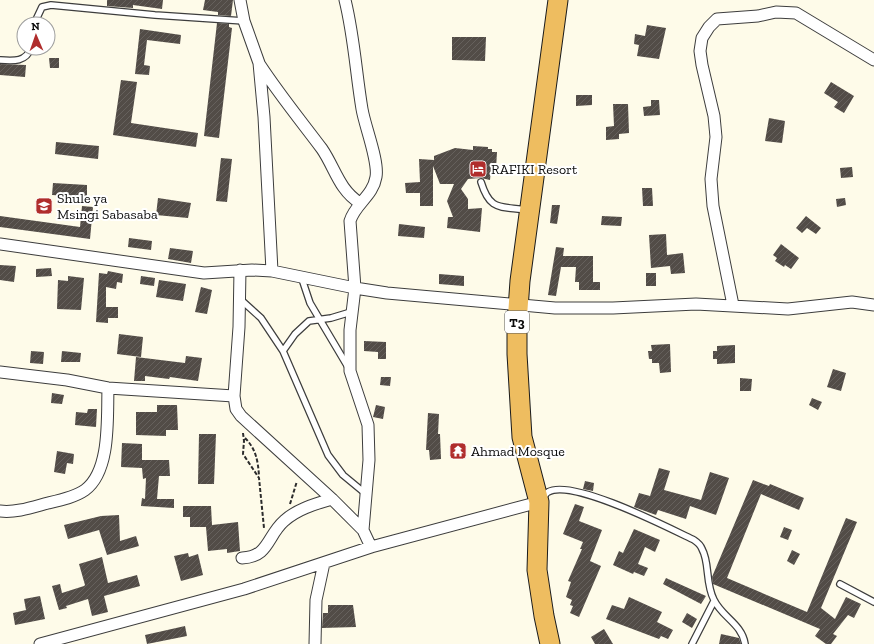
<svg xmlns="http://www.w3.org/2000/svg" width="874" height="644" viewBox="0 0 874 644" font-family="'Zilla Slab',serif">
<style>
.building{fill:url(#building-hatch)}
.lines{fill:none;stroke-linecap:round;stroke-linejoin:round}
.service-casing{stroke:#3d3d3d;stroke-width:8}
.minor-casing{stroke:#3d3d3d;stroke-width:13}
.trunk-casing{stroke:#1b1b1b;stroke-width:21}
.path{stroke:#2c2c2c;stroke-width:2;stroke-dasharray:4 2;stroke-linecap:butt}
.service{stroke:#fff;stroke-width:5.5}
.minor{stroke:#fff;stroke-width:11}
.trunk{stroke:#eebd60;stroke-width:19}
.labels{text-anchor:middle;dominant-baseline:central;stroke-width:4;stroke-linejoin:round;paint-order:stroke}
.shield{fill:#fff;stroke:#545454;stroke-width:1}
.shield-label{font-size:13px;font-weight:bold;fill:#0a0a0a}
.poi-label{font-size:14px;fill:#0a0a0a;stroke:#fff;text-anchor:start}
</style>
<defs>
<pattern id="building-hatch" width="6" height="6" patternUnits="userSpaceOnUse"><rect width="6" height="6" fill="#524c47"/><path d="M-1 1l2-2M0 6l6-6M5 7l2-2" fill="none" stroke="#66615d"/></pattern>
</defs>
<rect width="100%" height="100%" fill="#fefbe9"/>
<path class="building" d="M107 0H163L162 9 133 5V8L107 6Z
M205 0H233L231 16 218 15V12L203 10Z
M217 23 229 24V27L232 28 219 138 204 136Z
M647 25 666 28 659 59 637 56 639 45 634 44 635 34 645 36Z
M140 29 181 35 180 44 147 40 144 65 150 66 149 75 135 74Z
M452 37H486L485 61 452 60Z
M49 58H59V68H50Z
M0 64 26 65 25 77 0 75Z
M121 80 137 82 131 123 198 133 196 147 113 135Z
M831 82 854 96 844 113 834 107 838 102 824 93Z
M576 95H592V105L576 106Z
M651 100H659L660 115 644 116 643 107 651 106Z
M613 104H628L629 133 619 134V139L606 140V127L614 126Z
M769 118 785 121 782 143 765 141Z
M56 142 99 146 98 159 55 154Z
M473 146 488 147V149H492V152H497L496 169H491L490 180 481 178 468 179 461 189 468 199V209L482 208 480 232 447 228 448 217H453L447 201 454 184H440L433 166V206H420V193H406L405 183 420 182 419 159 434 160V156L455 148 473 150Z
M221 158 232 159 227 202 216 201Z
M852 167 853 177 841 178 840 168Z
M53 183 87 185V197L52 195Z
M642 188H652L653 206H643Z
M158 198 191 203 188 218 156 215Z
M845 198 846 205 837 207 836 199Z
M552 205H560L557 224 550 223Z
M82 206 93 207 90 239 0 227V216L80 227Z
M602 216 622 217 621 226 601 225Z
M806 216 821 228 816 234 807 228 802 233 796 228Z
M399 224 425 227 424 238 398 236Z
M666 234 667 255 683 253 685 273 671 274 670 266 651 268 649 235Z
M129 238 152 241 151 250 128 247Z
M781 244 799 258 791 269 785 265 784 267 775 261 777 258 773 255Z
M556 247 564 248 563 256H593V282H600V290H579V282H575L576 267H561L556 296 548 295Z
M170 248 193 251 191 263 168 259Z
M0 265 16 266 14 282 0 280Z
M51 268 52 276 36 277V269Z
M108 271 123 274 122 283 117 282 116 289 106 287V307H118V318H108V323L96 322 99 273 107 274Z
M646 273H656V286H646Z
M439 274 464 276V286L439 284Z
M68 276 84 278 81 310 57 309 58 280 68 281Z
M141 276 155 278 154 286 140 284Z
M159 280 186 284 183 301 156 297Z
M201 287 212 290 207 314 195 312Z
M119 334 143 337 141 357 117 354Z
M364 341 386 342V359H378V352L364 351Z
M670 344 671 372 660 373 659 363H652V359H649L648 351H652L651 345Z
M735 345V363L717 364V359H713V351H717V346Z
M31 351 44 352 43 364 30 363Z
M62 351 81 353 80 362H61Z
M186 356 202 358 198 381 170 377 169 379 145 376V381H134L136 357 185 363Z
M833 369 846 373 841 391 827 387Z
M381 377H391L390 386 380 385Z
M740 378 752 379 751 391H740Z
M52 393 64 395 62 404 51 403Z
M812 398 822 402 818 410 809 405Z
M157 405H177L178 430H166V436L136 435V412H157Z
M376 405 385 407 383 419 373 417Z
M88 409H97L96 427 75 425 76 412 87 413Z
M428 413 439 414 438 434H440L441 459 430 460 429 450H426Z
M199 434H216L214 484H198Z
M122 443 142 444V460H169L170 476H159L157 499H174V508L141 506 142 498 145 499 146 478 143 479 142 468 121 467Z
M57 451 74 454 73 464 67 463 65 474 54 472Z
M659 468 670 471 664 490 701 500 710 472 729 478 716 515 690 506 686 519 658 510 656 515 634 507 639 493 650 496Z
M753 480 769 486 770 484 804 498 799 510 761 494 727 578 807 612 846 518 857 522 821 608 835 619 846 597 861 604 854 618 848 615 833 634 837 636 831 644H826L815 636 820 629 713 584 712 577Z
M585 481 594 483 593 491 583 489Z
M575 504 584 507 579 521 602 530 590 561 601 566 579 617 570 613 573 606 570 605 572 600 566 597 571 582 568 581 582 549H580L583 542 563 534Z
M183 506H211L212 525 238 522 240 551 227 553V549L208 551 206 527H190V517H183Z
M119 515 120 541 136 536 139 546 107 555 99 530 68 539 64 525 101 516Z
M784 527 792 530 788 540 780 537Z
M634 529 660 540 655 552 645 547 638 564 648 568 644 576 634 572 633 574 613 565 619 551 623 553Z
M792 550 800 554 794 565 787 561Z
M188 553 189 557 198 554 203 575 181 581 174 556Z
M102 557 108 583 137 575 140 586 104 596 108 612 92 616 88 599 66 606 67 608 59 610 52 586 60 584 62 593 84 586 85 585 79 564Z
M666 578 706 596 701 604 663 584Z
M40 596 45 619 15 625 13 613 26 610 24 599Z
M629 597 662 612 657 622 673 630 668 639 661 636 659 639 606 619 612 605 624 609Z
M328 605H353L356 627 322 628 323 613H328Z
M687 613 697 619 692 628 682 622Z
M185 626 187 636 147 644 145 635Z
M604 629 613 644H595L591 637Z
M721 634 739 638 741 644H719Z"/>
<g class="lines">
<g class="service-casing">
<path id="service" d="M34 24 42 7 51 5 155 15 244 21
M0 60C14 61 26 62 31 48
M481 182C490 211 499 206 526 210
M301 276 310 303 348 367
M240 299 261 318 283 351 328 455 343 475 366 494
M283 351 295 334 309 321 331 318 351 312
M542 499C544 497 546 493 548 492 572 478 669 528 694 540 697 542 701 546 702 549 710 563 705 583 714 600 722 617 742 624 745 644
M840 584 874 602
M692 644 714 601"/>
</g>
<g class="minor-casing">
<path id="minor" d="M240 0 244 21 259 63 264 117 272 271
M345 0C354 36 356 73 362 109 365 127 379 161 376 177 373 196 355 204 350 221L355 288 350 330V371L368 425 369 460 363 530 371 547
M260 65C279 94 301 121 322 149 335 168 339 190 360 203
M0 244 204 273 252 270 272 271 355 288 387 293 555 308H613L696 304 788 309 852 302 874 305
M240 270 239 327 234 396 236 409 241 416 332 499 363 530
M733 305 713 206 711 179 716 137 714 116 702 65 700 51 702 38 709 27 717 19 758 16 776 12 796 13 874 60
M0 372 67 380 108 388 234 396
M0 511C16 513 33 507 48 503 61 500 75 497 85 490 111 471 107 417 108 388
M242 558C269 557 267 536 284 521 297 509 315 504 332 499
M40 644 244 589 371 547 539 502
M315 644 316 600 324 563"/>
</g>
<g class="trunk-casing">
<path id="trunk" d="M550 644 544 616 537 570 539 502 522 437 517 354V323L520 281 558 0"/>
</g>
<path class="path" d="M243 433 244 441 243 454 259 478 264 528
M245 438C256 449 258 461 259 476
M290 504 297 481"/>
<use href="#service" class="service"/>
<use href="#minor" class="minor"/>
<use href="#trunk" class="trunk"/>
</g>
<defs>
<g id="hotel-square" transform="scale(0.9)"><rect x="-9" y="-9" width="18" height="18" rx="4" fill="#b02d2c" stroke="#fff"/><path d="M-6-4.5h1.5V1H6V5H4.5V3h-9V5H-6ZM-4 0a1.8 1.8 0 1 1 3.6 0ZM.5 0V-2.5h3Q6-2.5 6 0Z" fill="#fff"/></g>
<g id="school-square" transform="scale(0.9)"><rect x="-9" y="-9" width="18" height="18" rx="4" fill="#b02d2c" stroke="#fff"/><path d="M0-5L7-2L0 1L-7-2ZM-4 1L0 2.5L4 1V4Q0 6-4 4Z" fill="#fff"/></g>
<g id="temple-square" transform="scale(0.9)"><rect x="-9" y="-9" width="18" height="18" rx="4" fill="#b02d2c" stroke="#fff"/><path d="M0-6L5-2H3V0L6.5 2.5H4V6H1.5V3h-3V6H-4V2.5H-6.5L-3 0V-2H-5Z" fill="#fff"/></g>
</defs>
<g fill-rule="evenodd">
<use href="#hotel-square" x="478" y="169"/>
<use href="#school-square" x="44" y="206"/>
<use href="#temple-square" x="458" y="451"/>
</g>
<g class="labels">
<rect class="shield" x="505" y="311" width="24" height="22" rx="3"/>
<g class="shield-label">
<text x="517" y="322">T3</text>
</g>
<g class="poi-label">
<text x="491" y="169">RAFIKI Resort</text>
<text x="57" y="198">Shule ya<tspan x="57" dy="16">Msingi Sabasaba</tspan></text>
<text x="471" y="451">Ahmad Mosque</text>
</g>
</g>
<g transform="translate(36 36) rotate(358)"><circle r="19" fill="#ffffff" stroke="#9d9d9d"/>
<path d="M0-3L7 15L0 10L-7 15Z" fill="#b02d2c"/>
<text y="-6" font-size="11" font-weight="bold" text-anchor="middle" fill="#0a0a0a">N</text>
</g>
</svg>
